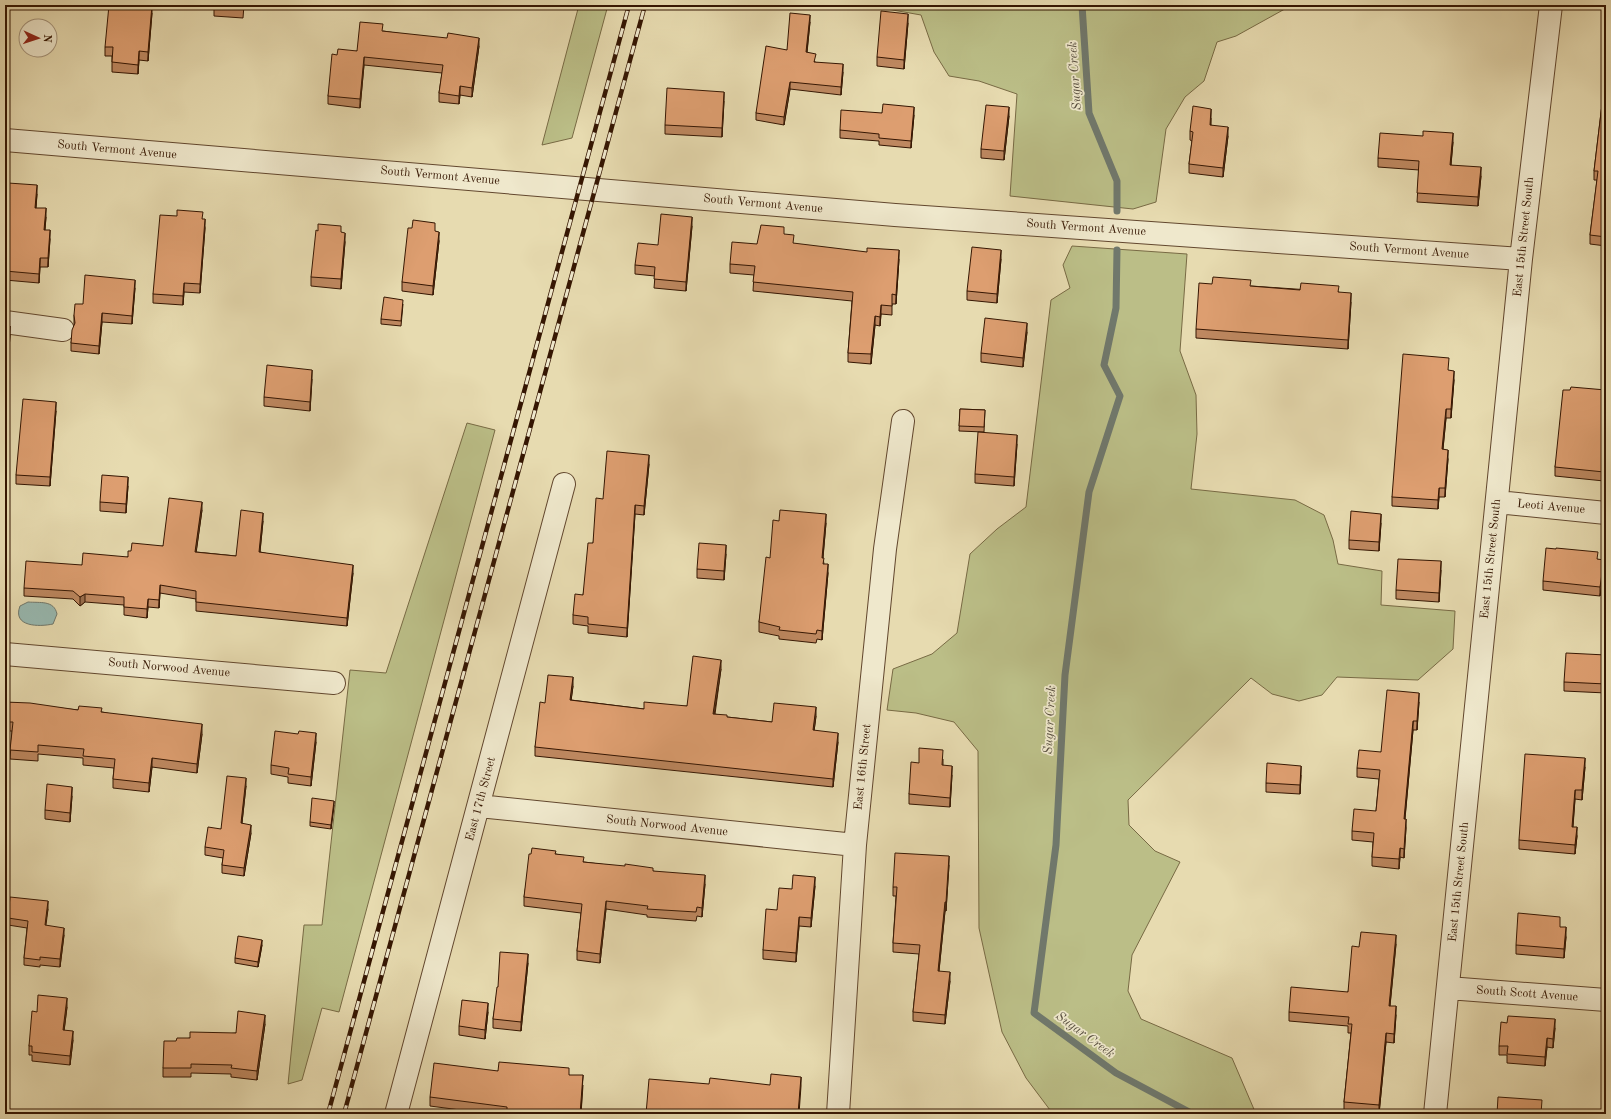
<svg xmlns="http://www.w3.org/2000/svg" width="1611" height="1119" viewBox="0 0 1611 1119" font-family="'Old Standard TT',serif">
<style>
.green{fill:#bbbe87;stroke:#786a44}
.water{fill:#98bab2;stroke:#70786c}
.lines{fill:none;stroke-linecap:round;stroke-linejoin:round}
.stream{stroke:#70786c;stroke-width:7}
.minor-casing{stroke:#62472e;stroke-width:24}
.minor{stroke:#efe8cc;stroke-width:22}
.rail-casing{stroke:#351602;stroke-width:4.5}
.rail{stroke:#efe8cc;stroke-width:3;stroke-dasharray:9;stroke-linecap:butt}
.wall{fill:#be8860;stroke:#351602}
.shaded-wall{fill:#9b6f4e;stroke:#351602}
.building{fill:#dd9e70;stroke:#351602}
.labels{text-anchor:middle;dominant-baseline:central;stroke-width:3.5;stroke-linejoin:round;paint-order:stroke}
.street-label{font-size:12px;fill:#351602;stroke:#efe8cc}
.water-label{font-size:13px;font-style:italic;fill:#584f40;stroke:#efe8cc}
</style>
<rect width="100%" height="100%" fill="#e7dbb0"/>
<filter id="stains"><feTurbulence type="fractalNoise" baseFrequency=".005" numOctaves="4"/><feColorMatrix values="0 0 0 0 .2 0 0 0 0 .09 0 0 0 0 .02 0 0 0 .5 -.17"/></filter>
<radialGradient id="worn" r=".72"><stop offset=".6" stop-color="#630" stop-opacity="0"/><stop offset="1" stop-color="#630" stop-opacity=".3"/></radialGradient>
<path class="green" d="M579 5H608L572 138 542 145Z
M874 5H1292L1236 36 1217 42 1204 81 1185 97 1166 129 1156 202 1133 209 1010 196 1017 94 979 81 949 76 934 52 921 15 887 9Z
M1072 246 1187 254 1180 351 1196 395 1197 434 1191 489 1295 500 1324 515 1333 540 1338 564 1382 571 1381 605 1455 611 1453 649 1418 680 1337 677 1322 695 1299 701 1272 694 1251 678 1128 800 1129 825 1155 851 1180 862 1132 955 1128 991 1141 1019 1232 1058 1256 1114H1053L1026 1078 1002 1032 979 928 978 751 954 722 916 713 887 710 893 669 932 654 957 633 970 554 997 529 1026 507 1051 300 1070 288 1063 265Z
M467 423 495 430 339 1012 322 1008 302 1080 288 1084 304 925H322L350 670 386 673Z"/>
<path class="water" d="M28 602C40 603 54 600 57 614L53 624C39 627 12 627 20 606Z"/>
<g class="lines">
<path class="stream" d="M1082 5 1089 113 1117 181V211
M1117 250 1116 308 1104 365 1120 396 1089 492 1065 675 1056 845 1034 1013 1116 1073 1193 1114"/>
<g class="minor-casing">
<path id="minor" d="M5 140 895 215 1521 259
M5 322 63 330
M1497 502 1606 513
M5 654 334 683
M479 806 855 845
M1448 988 1606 1000
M396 1114 564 484
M838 1114 855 845 885 549 903 421
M1435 1114 1521 259 1551 5"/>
</g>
<use href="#minor" class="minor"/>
<g class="rail-casing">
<path id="rail" d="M328 1114 629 5
M344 1114 645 5"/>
</g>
<use href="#rail" class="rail"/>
</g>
<path class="wall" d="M214 5H244L243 18 214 16Z
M1606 10V56H1602V47Z
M152 13 148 61 139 60 138 74 112 72V56H105V47Z
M810 22 807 53 815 62 843 72 841 95 790 89 784 125 756 120V113L787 50Z
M908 23 904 69 877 66V57Z
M383 31 479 46 472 97 460 95 459 104 439 102V93L442 73 364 65 360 108 328 104V96L337 55 357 51Z
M1606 71V246L1590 244V235L1597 180H1594V171Z
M724 101 722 137 665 134V125Z
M882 113 914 115 911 148 879 145V141L840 138V130Z
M1009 116 1004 160 981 158V149Z
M1211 118V125L1228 136 1223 177 1189 173V164L1192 141 1190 140V131Z
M1453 142 1451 165 1481 176 1478 206 1417 202 1419 170 1378 167V158Z
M37 194 36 208 46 217 45 230 50 239 48 267H40L39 283 5 280V223Z
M203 219 205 228 200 293 184 292 183 305 153 303V294Z
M692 226 686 291 654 288 655 276 635 274V265L658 245Z
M435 231 439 241 433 295 402 291V282Z
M341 232 345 242 341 289 311 286V277Z
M784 234 794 244 899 259 896 304H892V315L881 314 880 326 875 325 871 364 848 362V353L852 301 753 291 754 275 730 273V264L757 244Z
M1001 259 997 303 967 300V291Z
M1251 286 1339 292 1351 302 1348 349 1196 338V329Z
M135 288 132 324 102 322 99 354 71 351V343L74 326V315L83 304Z
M403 304 401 326 381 324V319Z
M5 326 10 335 8 365H5Z
M1027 332 1023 367 981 362V353Z
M1449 371 1454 380 1451 418H1446L1443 449 1448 459 1445 497H1439L1438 509 1392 506V497Z
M312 379 310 411 264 406V397Z
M1570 390H1606V449L1604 481 1555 476V467Z
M960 409 985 410 984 432 959 431Z
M56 411 50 486 16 484V475Z
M1017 444 1014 486 975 483V474Z
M649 464 644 515 635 514 627 637 588 633V626L573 624V615L583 595 593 543 603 499Z
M128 486 126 513 100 511V502Z
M202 510 196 552 236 556 263 521 260 552 353 573 347 626 196 611V599L160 593 159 608 148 607 147 618 124 615V605L85 602 80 606 73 599 24 596V588L82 565 128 557 131 551 163 546Z
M826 523 823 558 824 564 828 573 822 640 817 639 816 643 779 639V636L759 632V622L770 558Z
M1381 523 1379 551 1349 549V540Z
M726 554 724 580 697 578V569Z
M1598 559 1604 569 1600 596 1543 590V581Z
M1441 570 1439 602 1396 599V590Z
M1606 655V693L1564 691V682Z
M721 669 715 714 727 717 772 722 816 716 814 731 838 742 833 787 535 756V747L545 703 573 686 571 700 644 709 687 706Z
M5 702 78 710 102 712 202 734 197 773 152 767 149 792 113 788V779L114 768 83 765V758L38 754V761L10 759 12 731H5Z
M1419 702 1417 730H1413L1405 819 1406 828 1404 858 1400 857 1399 869 1372 866V857L1373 842 1352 840V831L1376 811 1379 779 1357 777V768L1381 752Z
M316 742 311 786 288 783V777L271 774V765Z
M943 759V765L952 775 950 807 909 804V794L919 763Z
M1585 767 1582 800 1575 799 1573 827 1577 836 1575 854 1519 849V840Z
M1301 775 1300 794 1266 792V783Z
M246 786 242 823 251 833 244 876 222 873V865L223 858 205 855V847L221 829Z
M72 796 70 822 45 819V810Z
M334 805 331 829 310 826V822Z
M531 854H556L584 862 653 871 705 884 702 917 697 916 696 921 647 917V915L606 909 600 963 577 960V951L581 913 524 906V897Z
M949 865 946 911H945L939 971 950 981 945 1024 913 1021V1012L919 954 893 952V943L896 896H893V887Z
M815 886 811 927 799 926 796 962 763 959V950L777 910 792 889Z
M48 909 45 926 64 935 60 967 40 965V967L24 965V958L27 928 8 925V918Z
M1560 927 1566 937 1564 958 1516 954V945Z
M1396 944 1390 1006 1396 1015 1394 1043 1386 1042 1379 1114 1344 1111V1102L1351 1033H1348V1026L1289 1021V1012L1348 992 1359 947Z
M262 945 258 967 235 963V958Z
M528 963 521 1031 493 1028V1019L498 987Z
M67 1007 64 1031 73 1040 70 1065 32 1061V1055H29V1046L37 1012Z
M488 1012 485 1039 459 1035V1026Z
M265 1024 257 1080 231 1077V1074L191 1073V1077H163V1068L176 1041 190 1038 236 1033Z
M1555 1028 1553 1048 1547 1047 1545 1066 1507 1063V1055H1499V1046Z
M498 1071 569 1075 583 1085 581 1114H491L430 1106V1097Z"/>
<path class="shaded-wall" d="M152 5V13L148 61V52Z
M908 14V23L904 69V60Z
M810 15V22L806 60V52Z
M479 38V46L472 97V88Z
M139 51V60L138 74V65Z
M364 57V65L360 108V99Z
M843 64V72L841 95V87Z
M790 82V89L784 125V117Z
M460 86V95L459 104V96Z
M724 92V101L722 137V128Z
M914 107V115L911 148V141Z
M1009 107V116L1004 160V151Z
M1211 109V118L1210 134V125Z
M1228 127V136L1223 177V168Z
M1453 133V142L1450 174V165Z
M1481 167V176L1478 206V197Z
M37 185V194L35 217V208Z
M46 208V217L44 239V230Z
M692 217V226L686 291V282Z
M205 219V228L200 293V284Z
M50 230V239L48 267V258Z
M439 232V241L433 295V286Z
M345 233V242L341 289V279Z
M899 250V259L896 304V295Z
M1001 250V259L997 303V294Z
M40 258V267L39 283V274Z
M135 280V288L132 324V316Z
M184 283V292L183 305V296Z
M1351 293V302L1348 349V340Z
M881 305V314L880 326V317Z
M102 313V322L99 354V346Z
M875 316V325L871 364V354Z
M1027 323V332L1023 367V358Z
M10 326V335L8 365V356Z
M312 370V379L310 411V402Z
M1454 371V380L1451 418V409Z
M56 402V411L50 486V477Z
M1446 409V418L1442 458V449Z
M1017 435V444L1014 486V477Z
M1606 440V449L1604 481V472Z
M1448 450V459L1445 497V488Z
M649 455V464L644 515V506Z
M128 477V486L126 513V504Z
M1439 488V497L1438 509V500Z
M202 502V510L195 561V552Z
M635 505V514L627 637V628Z
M263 513V521L259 561V552Z
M826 514V523L822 567V558Z
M1381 514V523L1379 551V542Z
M726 545V554L724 580V571Z
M1604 560V569L1600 596V587Z
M1441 561V570L1439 602V593Z
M828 564V573L822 640V631Z
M353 565V573L347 626V618Z
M160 585V593L159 608V600Z
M85 594V602L80 606V597Z
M148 599V607L147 618V609Z
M721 660V669L713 722V714Z
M573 677V686L570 709V700Z
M1419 693V702L1417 730V721Z
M816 707V716L813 739V730Z
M1413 721V730L1404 828V819Z
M202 724V734L197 773V764Z
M316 733V742L311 786V777Z
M838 733V742L833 787V779Z
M152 758V767L149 792V783Z
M1585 758V767L1582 800V790Z
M952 766V775L950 807V798Z
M1301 766V775L1300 794V785Z
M246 778V786L241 831V823Z
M72 787V796L70 822V813Z
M1575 790V799L1572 836V827Z
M334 801V805L331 829V825Z
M1406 819V828L1404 858V849Z
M251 825V833L244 876V868Z
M1577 827V836L1575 854V845Z
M1400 848V857L1399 869V859Z
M949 856V865L946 911V902Z
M705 875V884L702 917V908Z
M815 877V886L811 927V918Z
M48 901V909L45 933V925Z
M606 901V909L600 963V954Z
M945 902V911L938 980V971Z
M799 917V926L796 962V953Z
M1566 927V937L1564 958V949Z
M64 928V935L60 967V959Z
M1396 935V944L1389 1015V1006Z
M262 940V945L258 967V962Z
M528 954V963L521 1031V1022Z
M950 972V981L945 1024V1015Z
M67 998V1007L63 1039V1030Z
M488 1003V1012L485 1039V1030Z
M1396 1006V1015L1394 1043V1034Z
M265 1015V1024L257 1080V1071Z
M1555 1019V1028L1553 1048V1039Z
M73 1031V1040L70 1065V1056Z
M1386 1033V1042L1379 1114V1105Z
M1547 1038V1047L1545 1066V1057Z
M583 1075 581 1114H580Z
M801 1077V1086L799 1114H798Z"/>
<path class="building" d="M109 5H152L148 52 139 51 138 65 112 62 113 47H105Z
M214 5H244L243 9 214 7Z
M1606 10V47H1602Z
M881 11 908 14 904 60 877 57Z
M790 13 810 15 806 52 816 54 814 62 843 64 841 87 790 82 784 117 756 113 766 46 787 50Z
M360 22 383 24 382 31 447 38 448 33 479 38 472 88 460 86 459 96 439 93 443 65 364 57 360 99 328 96 332 54 337 55 338 49 357 51Z
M1606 71V237L1590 235 1598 171H1594Z
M667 88 724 92 722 128 665 125Z
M883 104 914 107 911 141 879 138V134L840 130 841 110 882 113Z
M986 105 1009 107 1004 151 981 149Z
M1193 106 1211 109 1210 125 1228 127 1223 168 1189 164 1193 132 1190 131Z
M1423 131 1453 133 1450 165 1481 167 1478 197 1417 193 1419 161 1378 158 1380 133 1423 136Z
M8 183 37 185 35 208H46L44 230H50L48 258H40L39 274 5 271V223Z
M177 210 203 212 202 219H205L200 284 184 283 183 296 153 294 160 215 177 216Z
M661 214 692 217 686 282 654 279 655 267 635 265 638 243 658 245Z
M413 220 435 223V231L439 232 433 286 402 282 408 228H412Z
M318 224 341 226V232L345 233 341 279 311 277 316 230 318 231Z
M761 225 784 227V234L794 235 793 243 867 252V248L899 250 896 295 892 294V306L881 305 880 317 875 316 871 354 848 353 853 292 753 282 755 266 730 264 732 242 757 244Z
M972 247 1001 250 997 294 967 291Z
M85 275 135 280 132 316 102 313 99 346 71 343 72 330 75 323 74 315 75 304H83Z
M1213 277 1251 280 1250 286 1300 290 1301 283 1339 286 1338 292 1351 293 1348 340 1196 329 1199 283 1212 284Z
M384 297 403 300 401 321 381 319Z
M985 318 1027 323 1023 358 981 353Z
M5 326H10L8 356H5Z
M1403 354 1449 358 1448 370 1454 371 1451 409H1446L1442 449 1448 450 1445 488H1439L1438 500 1392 497Z
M267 365 312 370 310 402 264 397Z
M1571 387 1606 390V440L1604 472 1555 467 1563 390H1570Z
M23 399 56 402 50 477 16 475Z
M960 409 985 410 984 427 959 426Z
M978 432 1017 435 1014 477 975 474Z
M607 451 649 455 644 506 635 505 627 628 588 624V617L573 615 575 594 583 595 588 543H593L596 498 603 499Z
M102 475 128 477 126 504 100 502Z
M169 498 202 502 195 552 236 556 241 510 263 513 259 552 353 565 347 618 196 602V591L160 585 159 600 148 599 147 609 124 607V597L85 594 80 597 73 591 24 588 26 561 82 565 83 553 128 557V551H131L132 543 163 546Z
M780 510 826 514 822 558H824L823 564H828L822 631 817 630 816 634 779 630 780 627 759 622 766 557 770 558 773 520 779 521Z
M1351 511 1381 514 1379 542 1349 540Z
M699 543 726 545 724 571 697 569Z
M1546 548 1556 549V548L1598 552 1597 559 1604 560 1600 587 1543 581Z
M1398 559 1441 561 1439 593 1396 590Z
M1566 653 1606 655V684L1564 682Z
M693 656 721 660 713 714 727 715V717L772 722 774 703 816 707 813 730 838 733 833 779 535 747 540 702 545 703 548 675 573 677 570 700 644 709V702L687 706Z
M1387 690 1419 693 1417 721H1413L1404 819H1406L1404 849 1400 848 1399 859 1372 857 1374 833 1352 831 1354 809 1376 811 1380 770 1357 768 1359 750 1381 752Z
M5 702 30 703 78 710 79 706 102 708 101 712 202 724 197 764 152 758 149 783 113 779 115 759 83 756 84 749 38 745V752L10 750 13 722H5Z
M275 731 298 734 299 731 316 733 311 777 288 774 289 768 271 765Z
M919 748 943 750 942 765 952 766 950 798 909 794 911 762 919 763Z
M1525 754 1585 758 1582 790H1575L1572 827H1577L1575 845 1519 840Z
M1267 763 1301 766 1300 785 1266 783Z
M227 776 246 778 241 823 251 825 244 868 222 865 224 850 205 847 208 827 221 829Z
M47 784 72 787 70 813 45 810Z
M312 798 334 801 331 825 310 822Z
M532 848 556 851 555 854 584 857 583 862 625 866V864L653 868V871L705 875 702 908 697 907 696 912 647 909 648 906 606 901 600 954 577 951 582 904 524 897 529 854H531Z
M895 853 949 856 946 902H945L938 971 950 972 945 1015 913 1012 920 945 893 943 897 887H893Z
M793 875 815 877 811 918 799 917 796 953 763 950 766 909 777 910 779 888 792 889Z
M10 897 48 901 45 925 64 928 60 959 40 957V960L24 958 28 921 8 918Z
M1518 913 1560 917V927H1566L1564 949 1516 945Z
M1361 932 1396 935 1389 1006H1396L1394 1034 1386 1033 1379 1105 1344 1102 1352 1024H1348L1349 1017 1289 1012 1291 987 1348 992 1352 946 1359 947Z
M238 936 262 940 258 962 235 958Z
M500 952 528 954 521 1022 493 1019 497 987H498Z
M38 995 67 998 63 1030 73 1031 70 1056 32 1052V1046H29L32 1011 37 1012Z
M462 1000 488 1003 485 1030 459 1026Z
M238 1011 265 1015 257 1071 231 1068 232 1065 191 1064V1068H163L164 1041H176L177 1038H190V1032L236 1033Z
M1508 1016 1555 1019 1553 1039 1547 1038 1545 1057 1507 1054 1508 1046H1499L1501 1022 1507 1023Z
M499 1062 569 1068V1075H583L580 1114H525L507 1112V1107L430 1097 434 1063 498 1071Z
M771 1074 801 1077 798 1114H646L649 1079 709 1084 710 1078 770 1085Z
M1498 1097 1542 1100 1541 1114H1497Z"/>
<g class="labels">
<g class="street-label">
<text transform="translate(117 150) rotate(5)">South Vermont Avenue</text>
<text transform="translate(440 176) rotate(5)">South Vermont Avenue</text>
<text transform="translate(763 204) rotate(5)">South Vermont Avenue</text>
<text transform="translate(1086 228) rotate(4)">South Vermont Avenue</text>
<text transform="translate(1524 237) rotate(-84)">East 15th Street South</text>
<text transform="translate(1409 251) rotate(4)">South Vermont Avenue</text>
<text transform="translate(1551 507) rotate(5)">Leoti Avenue</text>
<text transform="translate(1491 559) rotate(-84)">East 15th Street South</text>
<text transform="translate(169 668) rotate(5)">South Norwood Avenue</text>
<text transform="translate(863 767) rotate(-84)">East 16th Street</text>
<text transform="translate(481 799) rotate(-75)">East 17th Street</text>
<text transform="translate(667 826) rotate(6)">South Norwood Avenue</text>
<text transform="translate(1459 882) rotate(-84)">East 15th Street South</text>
<text transform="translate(1527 994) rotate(4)">South Scott Avenue</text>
</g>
<g class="water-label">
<text transform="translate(1075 76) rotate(-94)">Sugar Creek</text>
<text transform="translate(1050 720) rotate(-87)">Sugar Creek</text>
<text transform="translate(1085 1035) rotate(36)">Sugar Creek</text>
</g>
</g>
<rect width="1611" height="1119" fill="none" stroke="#e7dbb0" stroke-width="20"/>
<rect x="6" y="6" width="1599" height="1107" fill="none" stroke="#351602" stroke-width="2"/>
<rect x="10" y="10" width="1591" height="1099" fill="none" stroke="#351602"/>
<g transform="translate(38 38) rotate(93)"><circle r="19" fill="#efe8cc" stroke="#a5947b"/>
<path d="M0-3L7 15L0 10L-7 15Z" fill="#8f2418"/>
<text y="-6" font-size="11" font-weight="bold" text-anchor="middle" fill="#351602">N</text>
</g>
<rect width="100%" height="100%" filter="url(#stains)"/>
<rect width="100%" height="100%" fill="url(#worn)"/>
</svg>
